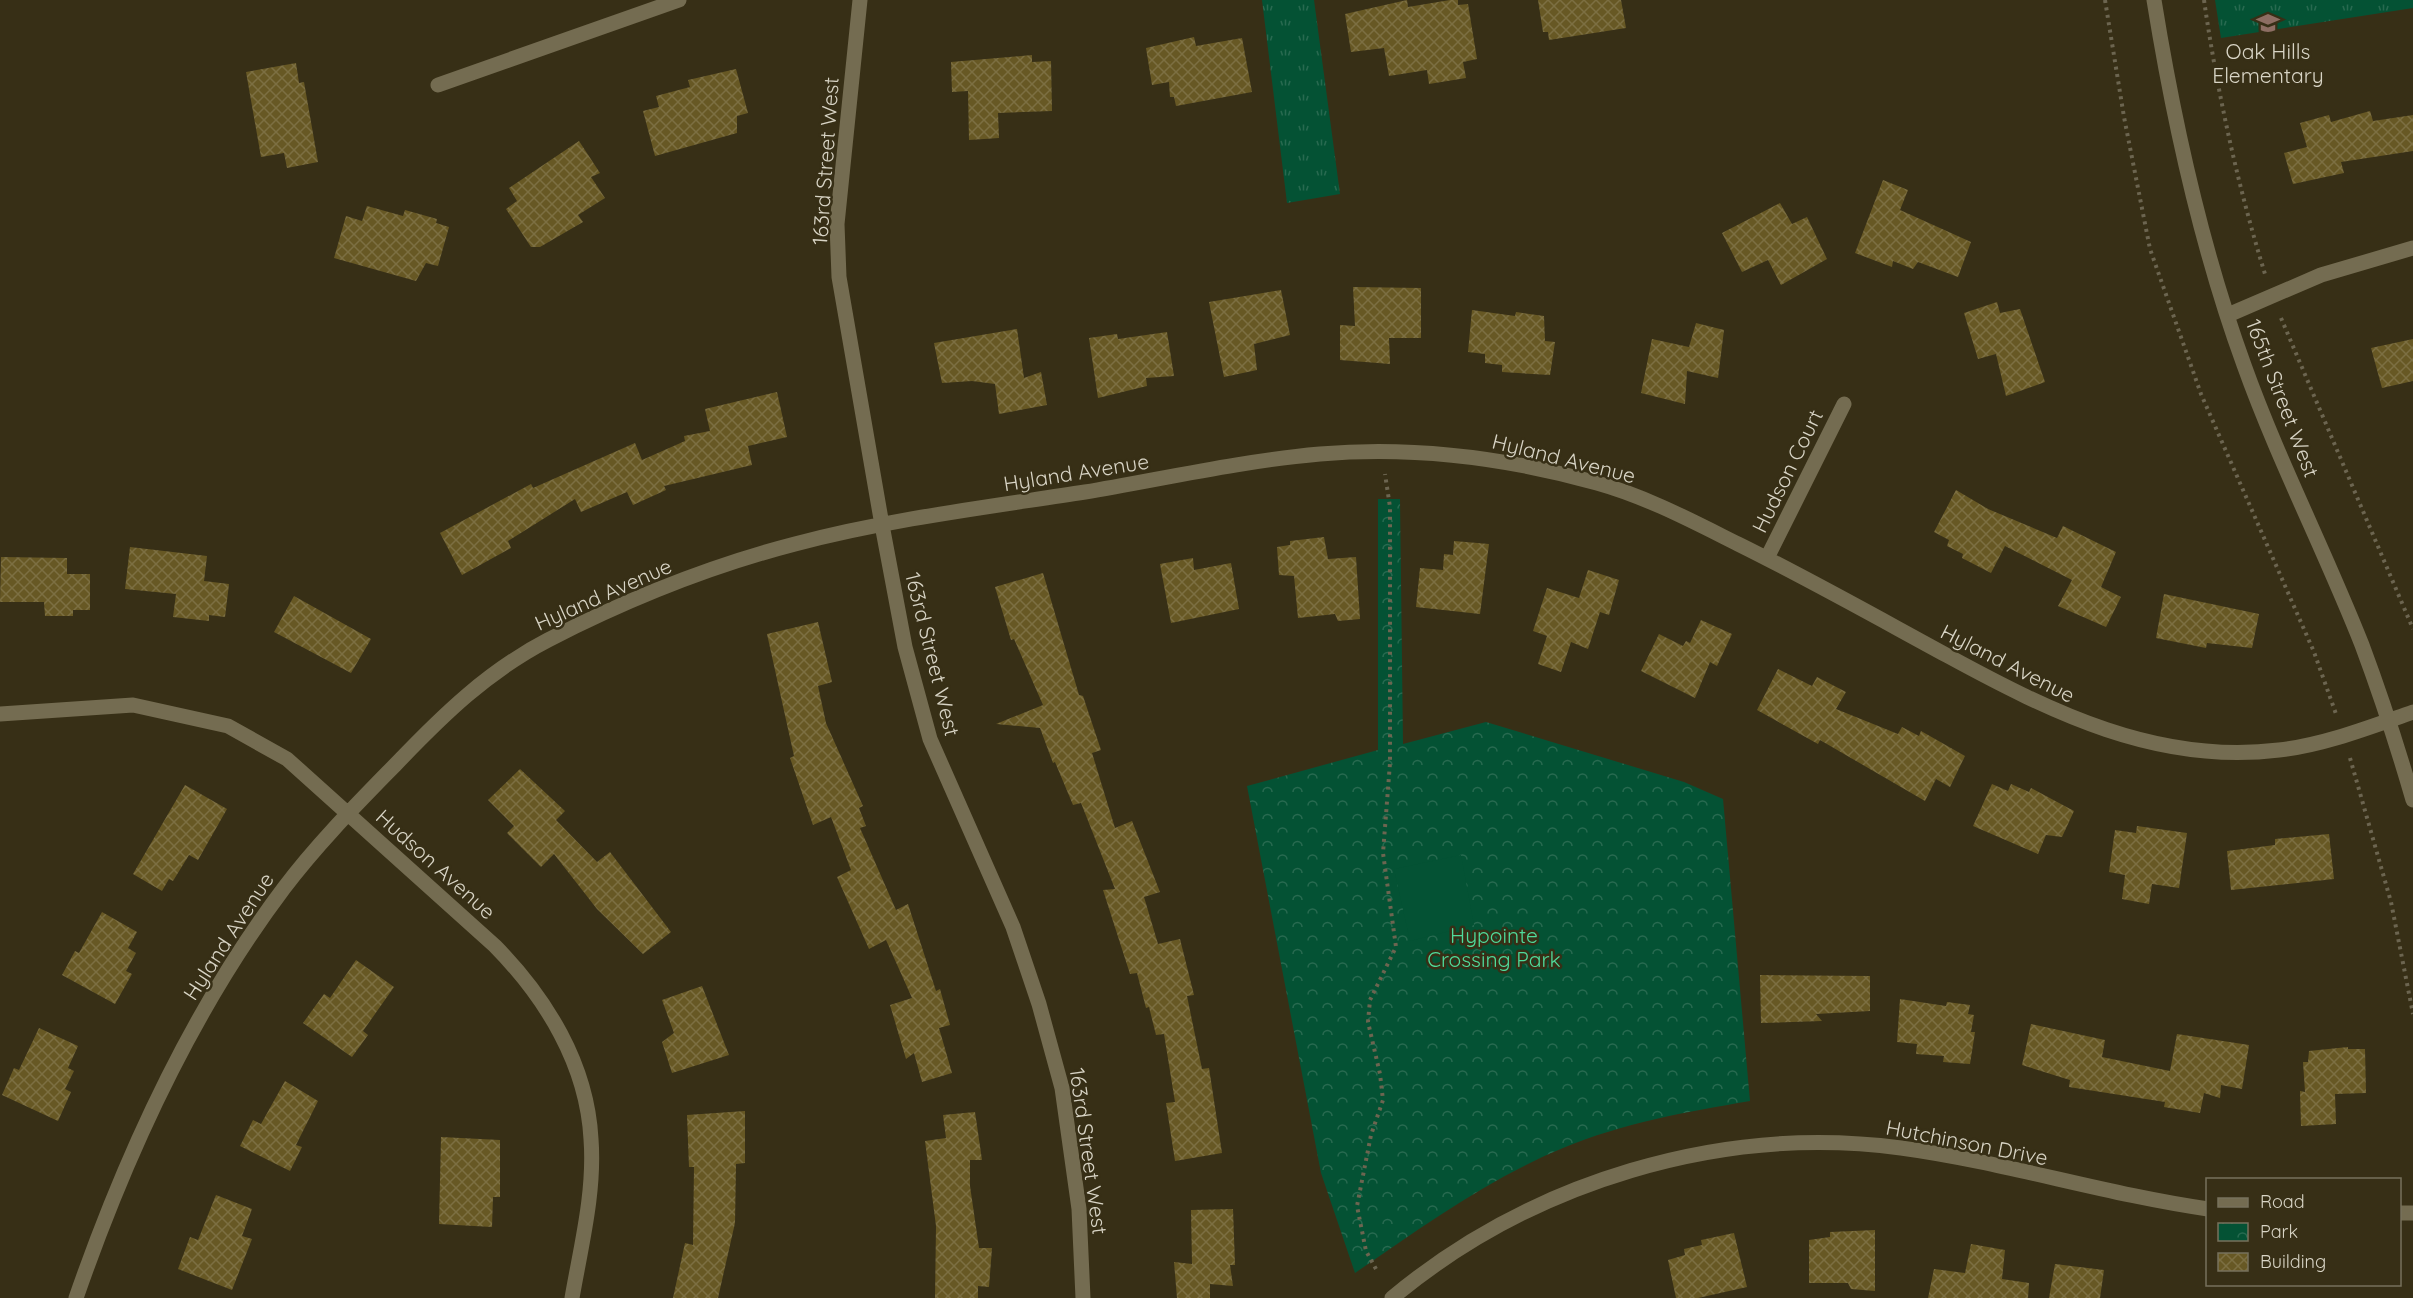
<svg xmlns="http://www.w3.org/2000/svg" width="2413" height="1298" viewBox="0 0 2413 1298" font-family="Quicksand,sans-serif">
<style>
.grass{fill:url(#grass-tufts)}
.park{fill:url(#park-crowns)}
.pitch{fill:#045234}
.building{fill:url(#building-cross-hatch)}
.lines{fill:none;stroke-linecap:round;stroke-linejoin:round}
.path{stroke:#6c6550;stroke-width:4;stroke-dasharray:3 4.5;stroke-linecap:butt}
.minor{stroke:#746c51;stroke-width:15}
.labels{text-anchor:middle;dominant-baseline:central;stroke-width:5;stroke-linejoin:round;paint-order:stroke}
.poi-label{font-size:21px;fill:#d8d4c5;stroke:#372f16}
.street-label{font-size:21px;fill:#d8d4c5;stroke:#372f16}
.park-label{font-size:21px;fill:#4fdc9c;stroke:#372f16}
</style>
<defs>
<pattern id="grass-tufts" width="24" height="20" patternUnits="userSpaceOnUse" patternTransform="scale(1.5)"><rect width="24" height="20" fill="#045234"/><path d="M3 7l-1-3M5 7V3M7 7l1-3M15 17l-1-3M17 17v-4M19 17l1-3" fill="none" stroke="#286a50"/></pattern>
<pattern id="park-crowns" width="20" height="18" patternUnits="userSpaceOnUse" patternTransform="scale(1.5)"><rect width="20" height="18" fill="#045234"/><path d="M2 6a3 3 0 1 1 6 0M12 15a3 3 0 1 1 6 0" fill="none" stroke="#286a50"/></pattern>
<pattern id="building-cross-hatch" width="8" height="8" patternUnits="userSpaceOnUse" patternTransform="scale(1.5)"><rect width="8" height="8" fill="#675824"/><path d="M0 0l8 8M0 8l8-8" fill="none" stroke="#7c6f42"/></pattern>
</defs>
<rect width="100%" height="100%" fill="#372f16"/>
<path class="grass" d="M1262 0H1314L1340 194 1287 203Z
M2215 0H2413V8L2221 38Z"/>
<path class="park" d="M1378 499H1400L1403 744 1486 722 1684 782 1723 799 1750 1101C1686 1112 1623 1123 1563 1148 1488 1179 1422 1227 1355 1273L1321 1173 1247 786 1378 750Z"/>
<path class="pitch" d="M1461 855 1474 925 1410 941 1394 869Z"/>
<path class="building" d="M1407 0 1408 7 1450 0H1458V5L1468 4 1477 59 1463 62 1466 78 1429 84 1427 70 1389 76 1384 48 1351 52 1345 14Z
M1538 0H1621L1626 28 1549 40 1548 32H1543Z
M1194 37 1196 46 1242 38 1252 92 1176 106 1174 97H1170L1169 82 1152 85 1146 48Z
M1032 55V62L1051 61 1052 111 998 113 999 138 969 140 968 91 952 92 951 62Z
M296 63 299 83 304 82 318 162 287 168 284 153 261 157 246 72Z
M736 69 748 113 737 116V133L655 156 643 111 659 107 656 96 690 87 688 80Z
M2370 111 2373 121 2413 115V151L2341 162 2344 173 2293 184 2284 153 2307 147 2300 123 2329 115 2331 122Z
M579 141 600 173 591 177 605 198 578 215 583 222 540 247H531L506 209 517 201 509 188Z
M1883 180 1908 190 1900 210 1971 242 1958 277 1918 262 1913 269 1893 261 1892 267 1855 253Z
M1780 203 1792 224 1807 217 1827 259 1781 285 1768 260 1742 272 1722 233Z
M367 206 403 216 405 210 437 219 436 223 449 227 438 266 426 263 416 281 334 258 346 216 362 221Z
M1353 287 1421 288V338H1389L1390 364 1340 360V325L1355 326Z
M1281 290 1290 335 1254 344 1257 370 1224 377 1209 302Z
M1997 302 2000 313 2020 309 2045 382 2006 396 1996 354 1978 359 1964 313Z
M1472 310 1515 316 1516 312 1544 316 1545 341 1555 342 1550 375 1502 372V365L1485 363V354L1468 352Z
M1696 323 1724 330 1718 378 1687 371 1685 404 1641 393 1652 339 1689 347Z
M1017 329 1024 378 1041 372 1047 405 999 414 995 384 972 381 942 383 934 343Z
M1167 332 1174 376 1146 378 1147 386 1098 398 1089 338 1117 334 1118 339Z
M2413 339V381L2382 388 2371 348Z
M777 392 787 437 748 446 752 465 664 486 666 490 633 505 627 492 581 512 575 499 508 541 511 548 462 575 440 533 531 484 533 488 635 443 642 460 685 441 684 436 710 431 705 409Z
M1956 490 1988 509 2057 538 2063 526 2116 552 2101 587 2121 597 2106 627 2058 606 2072 580 2005 546 1991 573 1962 558 1963 554 1947 546 1949 540 1934 532Z
M1324 537 1328 559 1356 557 1360 619 1338 621 1335 614 1298 618 1294 576 1279 575 1277 547 1290 545V541Z
M1454 541 1489 544 1480 614 1416 607 1420 568 1443 570 1444 554 1453 555Z
M130 547 207 556 204 581 229 584 225 617 209 615V621L173 617 176 594 125 589Z
M1 557 67 558V574H90V610H73V616H45L44 602H0Z
M1193 558 1194 570 1231 563 1239 609 1171 623 1160 564Z
M1588 570 1619 580 1609 615 1600 612 1588 649 1571 642 1561 672 1538 664 1547 636 1533 631 1547 588 1579 598Z
M1043 573 1079 695 1083 696 1101 750 1092 753 1115 828 1132 821 1160 892 1144 897 1158 944 1180 939 1194 995 1187 996 1202 1069 1209 1068 1222 1153 1175 1161 1166 1103 1175 1102 1164 1034 1156 1035 1149 1007 1146 1008 1137 973 1130 974 1103 890 1115 889 1081 803 1073 805 1055 762 1053 763 1040 728 996 724 1043 705 1014 639 1011 640 995 587Z
M2164 594 2259 614 2252 648 2207 643 2206 648 2156 638Z
M294 596 371 639 351 673 274 632Z
M1701 620 1732 634 1717 666 1710 662 1695 698 1641 671 1659 634 1683 646 1686 641 1690 643Z
M818 622 832 682 818 686 826 723 863 806 859 808 866 826 860 828 896 910 908 904 936 991 940 989 950 1025 939 1028 952 1073 922 1082 914 1053 906 1059 890 1005 912 998 886 940 869 949 837 877 851 870 831 817 813 825 790 758 794 756 767 634Z
M1778 669 1812 686 1817 677 1846 692 1836 709 1898 734 1902 727 1919 736 1921 731 1965 756 1950 787 1936 779 1925 801 1820 740 1818 744 1757 710Z
M520 769 565 811 556 820 597 862 610 852 671 932 643 954 597 909 554 854 541 867 507 833 514 826 488 800Z
M1992 784 2008 791 2011 784 2029 792 2031 788 2074 811 2062 837 2046 835 2038 854 1973 826Z
M185 785 227 809 198 860 189 855 173 881 169 879 162 891 133 874Z
M2137 826 2187 833 2179 888 2152 884 2149 904 2122 899 2125 875 2109 872 2115 830 2136 833Z
M2329 834 2334 879 2231 890 2227 851 2275 845V839Z
M102 912 137 932 128 948 136 953 126 971 132 974 115 1004 62 975 75 951 79 953Z
M356 960 394 987 363 1031 368 1035 352 1057 303 1023 324 994 330 998Z
M1760 975 1870 976V1011L1816 1014 1822 1021 1761 1023Z
M702 986 729 1055 672 1073 662 1042 674 1033 662 1000Z
M1900 999 1946 1006 1947 1002 1970 1005 1968 1014 1974 1015 1971 1032H1975L1970 1064 1943 1062 1944 1056 1916 1054 1917 1044 1897 1042Z
M2031 1024 2105 1040 2102 1057 2170 1071 2177 1034 2249 1045 2242 1089 2221 1085 2220 1098 2204 1093 2200 1113 2164 1107 2165 1102 2069 1087 2070 1080 2022 1065Z
M39 1028 78 1046 68 1068 74 1071 65 1089 71 1092 58 1121 2 1095 14 1068 19 1070Z
M2348 1047V1049H2365L2366 1093 2335 1094 2336 1124 2301 1126 2300 1091 2305 1092 2303 1062H2308L2309 1051Z
M285 1081 318 1101 296 1145 302 1147 290 1171 240 1146 253 1120 261 1124Z
M745 1111V1163L736 1164 735 1223 718 1298H673L685 1243 693 1245 694 1167H689L687 1115Z
M975 1112 982 1160H970V1186L979 1248H992L989 1287 978 1286V1298H935L936 1226 925 1141 946 1138 943 1115Z
M441 1137 500 1140V1197H493L492 1227 439 1224Z
M216 1195 252 1209 242 1236 252 1239 232 1290 178 1269 190 1237 198 1240Z
M1233 1209 1235 1265H1230L1233 1286 1210 1284V1298H1177L1174 1262 1192 1264 1191 1210Z
M1875 1230V1291L1851 1289 1848 1283H1809V1240L1830 1237V1232Z
M1734 1233 1747 1287 1698 1298H1676L1668 1260 1685 1255 1684 1249 1702 1245 1701 1240Z
M1971 1244 2005 1250 2002 1279 2029 1283 2028 1298H1928L1934 1269 1965 1273Z
M2055 1264 2104 1270 2100 1298H2049Z"/>
<g class="lines">
<path class="path" d="M2105 0 2124 117 2150 249 2201 394 2314 652 2336 714
M2204 0C2217 91 2238 187 2265 274
M2281 318 2413 629
M2350 758 2391 902 2413 1014
M1376 1269 1366 1251 1357 1206 1371 1135 1383 1100 1380 1074 1368 1022 1370 1000 1396 947 1383 853 1390 763V507L1385 474"/>
<path class="minor" d="M860 0 837 224 839 277 882 525 905 647 930 739 1013 927 1039 1004 1062 1088 1079 1209 1083 1298
M2154 0C2174 124 2201 247 2244 365 2278 460 2325 551 2362 645 2381 696 2398 748 2413 800
M438 85 679 0
M2228 315 2321 275 2413 248
M1767 558 1844 404
M0 714 133 705 228 726 287 759 495 946C546 998 587 1064 591 1139 595 1192 581 1246 572 1298
M2400 1213H2413
M76 1298C126 1154 192 1010 284 888 318 843 358 803 397 763 443 715 488 671 548 640 626 600 710 566 795 544 890 519 988 507 1085 492 1162 479 1241 461 1320 454 1413 446 1507 458 1597 483 1647 497 1692 521 1738 544 1809 579 1878 618 1948 656 2051 712 2157 765 2279 750 2324 745 2370 727 2413 712
M1392 1298C1531 1182 1721 1124 1901 1148 2004 1162 2104 1194 2208 1209"/>
</g>
<defs>
<g id="school-bare" transform="scale(1.8)"><path d="M0-5L7-2L0 1L-7-2ZM-4 1L0 2.5L4 1V4Q0 6-4 4Z" fill="#8d6e63" stroke="#372f16" stroke-width="2.5" paint-order="stroke"/></g>
</defs>
<g fill-rule="evenodd">
<use href="#school-bare" x="2268" y="23"/>
</g>
<g class="labels">
<g class="poi-label">
<text x="2268" y="51">Oak Hills<tspan x="2268" dy="24">Elementary</tspan></text>
</g>
<g class="street-label">
<text transform="translate(825 161) rotate(-86)">163rd Street West</text>
<text transform="translate(2283 398) rotate(69)">165th Street West</text>
<text transform="translate(1564 458) rotate(14)">Hyland Avenue</text>
<text transform="translate(1787 471) rotate(-64)">Hudson Court</text>
<text transform="translate(1076 472) rotate(-9)">Hyland Avenue</text>
<text transform="translate(603 594) rotate(-24)">Hyland Avenue</text>
<text transform="translate(933 654) rotate(76)">163rd Street West</text>
<text transform="translate(2008 663) rotate(27)">Hyland Avenue</text>
<text transform="translate(436 864) rotate(42)">Hudson Avenue</text>
<text transform="translate(228 936) rotate(-57)">Hyland Avenue</text>
<text transform="translate(1967 1142) rotate(11)">Hutchinson Drive</text>
<text transform="translate(1089 1151) rotate(82)">163rd Street West</text>
</g>
<g class="park-label">
<text x="1494" y="935">Hypointe<tspan x="1494" dy="24">Crossing Park</tspan></text>
</g>
</g>
<rect x="2206" y="1178" width="195" height="108" fill="#372f16" stroke="#77715c" stroke-width="1.5"/>
<rect x="2218" y="1198" width="30" height="9" fill="#746c51" stroke="#77715c" stroke-width="1.5"/>
<text x="2260" y="1208" font-size="18" fill="#d8d4c5">Road</text>
<rect x="2218" y="1223" width="30" height="18" fill="url(#park-crowns)" stroke="#77715c" stroke-width="1.5"/>
<text x="2260" y="1238" font-size="18" fill="#d8d4c5">Park</text>
<rect x="2218" y="1253" width="30" height="18" fill="url(#building-cross-hatch)" stroke="#77715c" stroke-width="1.5"/>
<text x="2260" y="1268" font-size="18" fill="#d8d4c5">Building</text>
</svg>
